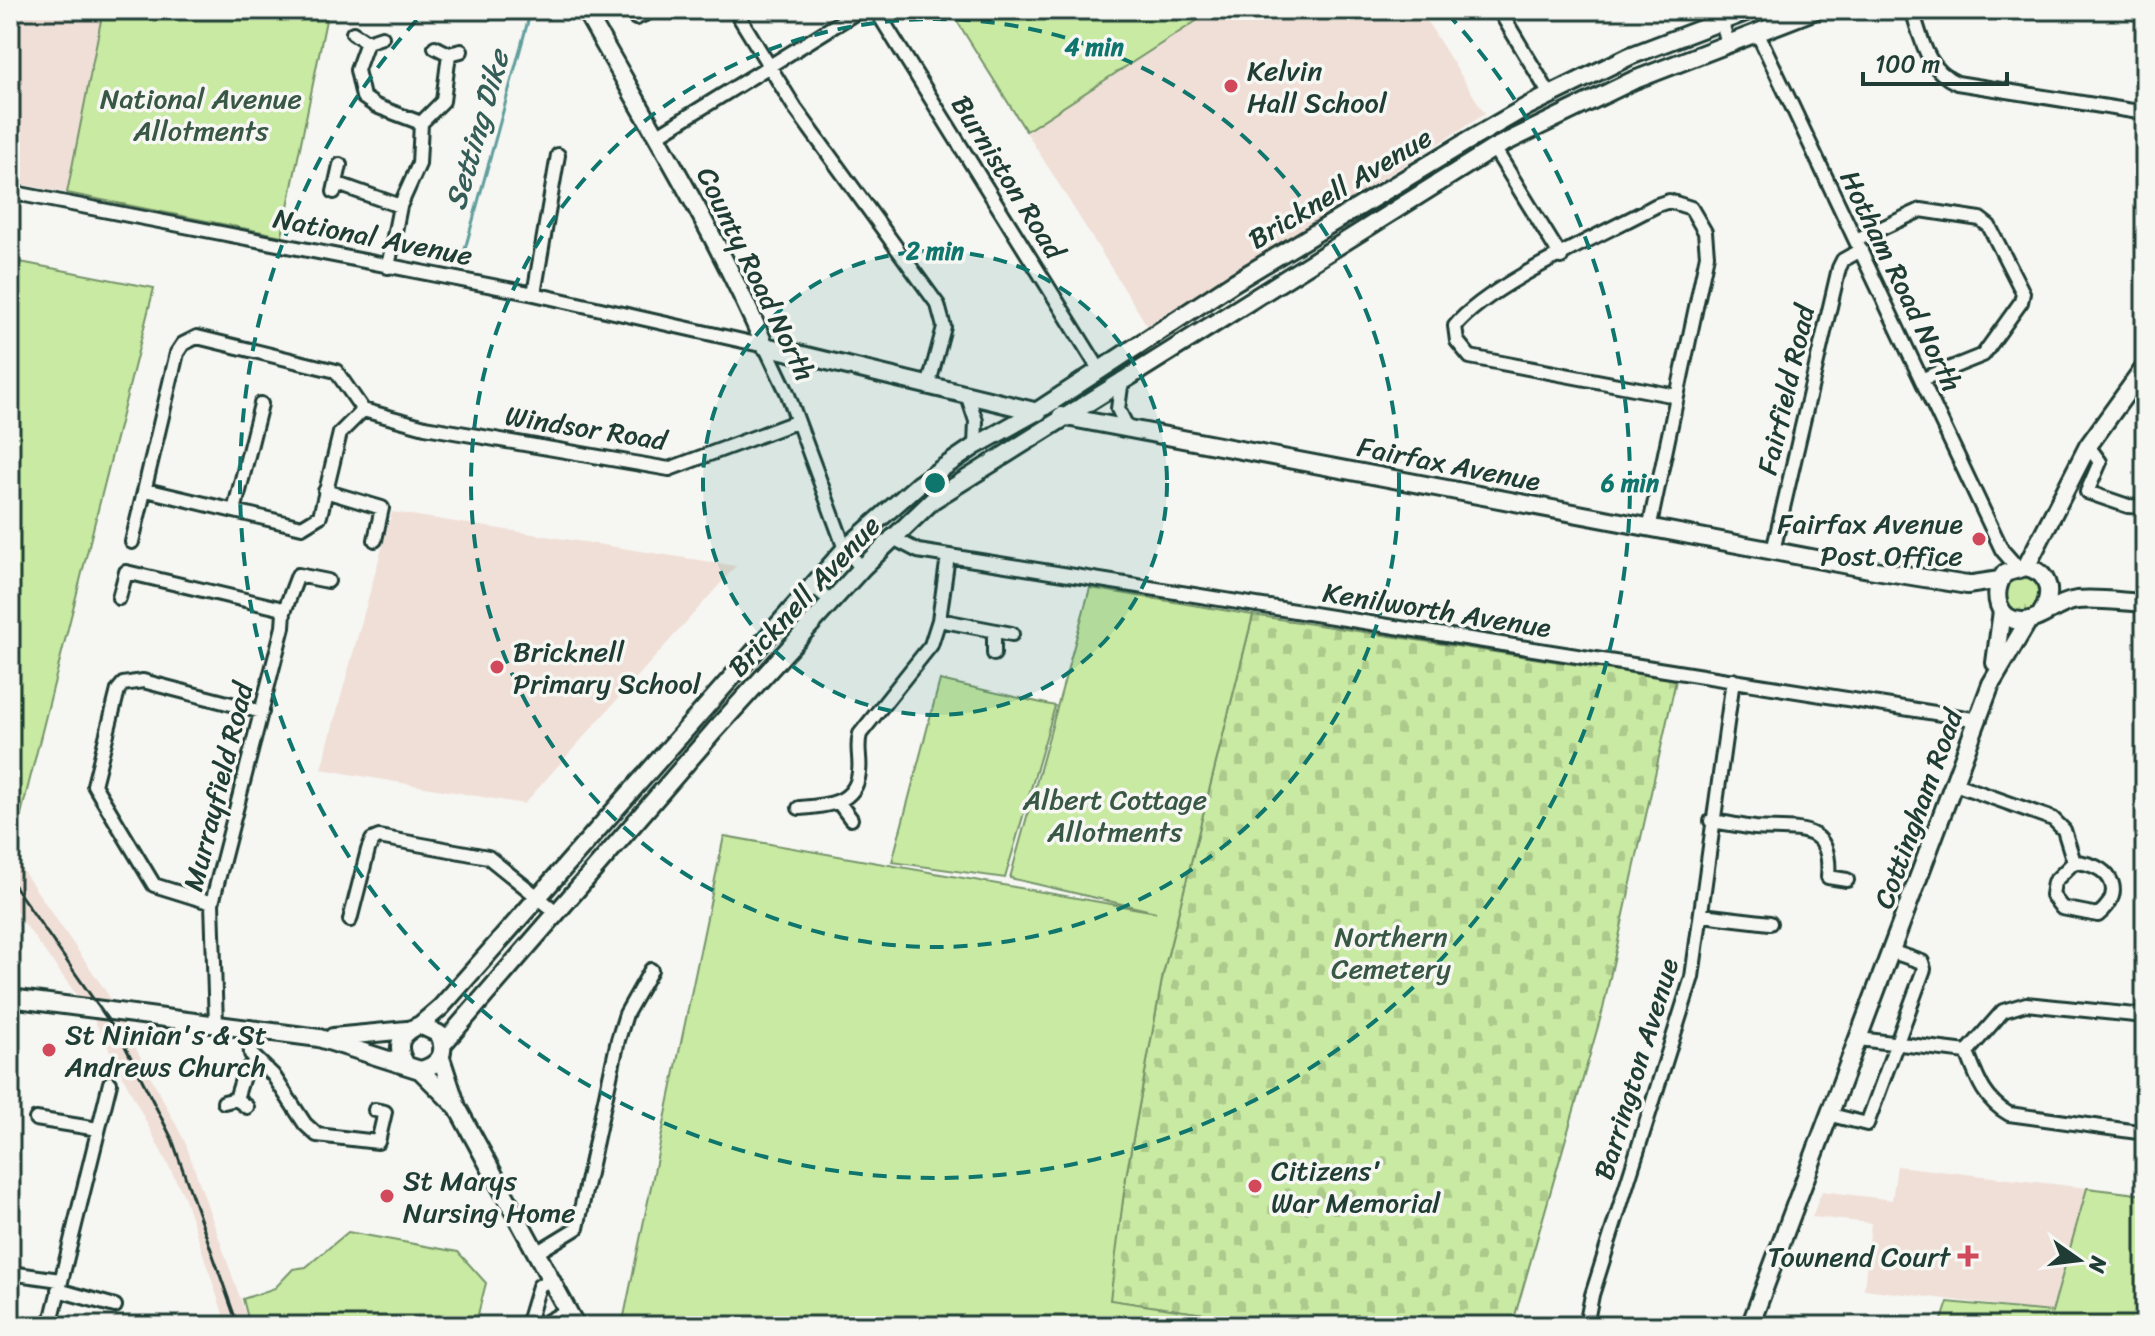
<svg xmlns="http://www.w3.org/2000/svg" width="2155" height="1336" viewBox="0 0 2155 1336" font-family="Sriracha,sans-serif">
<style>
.built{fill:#f0dfd7}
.grass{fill:url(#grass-tufts);stroke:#74946b;stroke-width:2}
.cemetery{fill:url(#cemetery-stones);stroke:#74946b;stroke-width:2}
.green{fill:#c9eaa2;stroke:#74946b;stroke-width:2}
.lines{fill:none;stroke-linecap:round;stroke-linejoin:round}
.stream{stroke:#619e9d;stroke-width:3}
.street-casing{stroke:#1f3d34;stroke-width:18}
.secondary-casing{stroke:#1f3d34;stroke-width:22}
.street{stroke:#f6f6f2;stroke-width:12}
.secondary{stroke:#f6f6f2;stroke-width:16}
.rail{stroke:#1f3d34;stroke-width:3}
.ring{fill:none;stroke:#0f766e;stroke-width:4;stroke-dasharray:14 10}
.poi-dot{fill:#d1495b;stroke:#f6f6f2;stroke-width:3}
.labels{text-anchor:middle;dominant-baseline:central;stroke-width:7;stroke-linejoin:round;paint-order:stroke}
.poi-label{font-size:28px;fill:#1f3d34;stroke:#f6f6f2;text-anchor:start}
.park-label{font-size:28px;fill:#385744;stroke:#f6f6f2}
.street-label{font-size:28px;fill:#1f3d34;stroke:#f6f6f2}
.water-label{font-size:30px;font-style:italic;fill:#355d57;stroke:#f6f6f2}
.centre{fill:#0f766e;stroke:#f6f6f2;stroke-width:4}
.ring-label{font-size:24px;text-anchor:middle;font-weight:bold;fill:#0f766e;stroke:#f6f6f2;stroke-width:7;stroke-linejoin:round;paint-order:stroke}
</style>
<defs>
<pattern id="grass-tufts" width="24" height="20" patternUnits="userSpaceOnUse" patternTransform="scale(2)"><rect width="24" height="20" fill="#c9eaa2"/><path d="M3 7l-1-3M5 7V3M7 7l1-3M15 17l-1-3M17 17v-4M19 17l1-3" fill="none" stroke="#acca8c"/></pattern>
<pattern id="cemetery-stones" width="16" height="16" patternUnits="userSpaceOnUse" patternTransform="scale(2)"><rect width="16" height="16" fill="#c9eaa2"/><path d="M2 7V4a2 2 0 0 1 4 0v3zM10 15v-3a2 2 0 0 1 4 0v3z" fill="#acca8c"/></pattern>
</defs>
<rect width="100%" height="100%" fill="#f6f6f2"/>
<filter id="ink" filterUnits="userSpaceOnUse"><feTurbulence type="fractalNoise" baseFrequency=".0125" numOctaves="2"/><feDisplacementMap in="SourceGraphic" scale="16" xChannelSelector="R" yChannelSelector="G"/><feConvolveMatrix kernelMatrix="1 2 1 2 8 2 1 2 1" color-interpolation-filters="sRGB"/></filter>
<g filter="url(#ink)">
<path class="built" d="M10 10H103L67 193 10 182Z
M950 10H1420L1485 114 1148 327Z
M392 512 736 566 524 804 321 769Z
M10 852 107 993 185 1142 250 1326H227L184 1196 92 1016 10 904Z
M1897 1166 2087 1188 2052 1312 1864 1289 1871 1223 1812 1217 1822 1191 1892 1200Z"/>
<path class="grass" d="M2024 572 2041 582 2040 608 2022 616 2005 606 2006 580Z"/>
<path class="cemetery" d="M1253 615 1676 680 1603 1009 1512 1326H1223L1224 1317 1109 1300 1126 1177 1163 974Z"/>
<path class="green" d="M103 10H328L282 236 67 193Z
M950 10H1200L1204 16 1026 131Z
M10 260 154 288 11 854 10 852Z
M1090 588 1253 615 1163 974 1126 1177 1110 1300 1224 1317 1223 1326H622L724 836 1156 912 1010 878Z
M940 680 1055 706 1005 878 892 862Z
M2087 1188 2145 1195V1326H1940L1948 1302 2052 1312Z
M348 1232 458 1252 486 1283 475 1326H250L243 1299 275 1288 293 1269 306 1267Z"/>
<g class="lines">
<path class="stream" d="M462 260 531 10"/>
<g class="street-casing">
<path id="street" d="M735 10 795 108 938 305 944 327 928 387
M876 10 1099 369
M1499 10 1550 95
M1718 10 1728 43
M1912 10C1922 40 1926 69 1957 83L2145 113
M636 18 654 10
M1757 32 2002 550 2017 567
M353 33 367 42 382 37
M367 42 357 70 363 97 376 106 421 123
M435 47 449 54 461 51
M658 135 860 10
M1494 148 1561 257
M338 184 400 206
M10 192 534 294 765 346 787 392 845 549 862 568
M334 192 340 165
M1856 240 1921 210 1980 219 1989 226 2018 283 2023 293 2021 302 1983 355 1923 379
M388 267 400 206 419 164 421 123 443 101 449 54
M534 294 558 155
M1122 379 1118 409 1128 429
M2131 385 2145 395
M968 397 976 421 975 446
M2088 446 2100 462 2087 492 2128 506 2145 507
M146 490 302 527 320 516 340 433 363 410
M325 491 382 508 375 540
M234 511 261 404
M1649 529 1707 255 1705 232 1691 208 1669 201 1657 205C1604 234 1490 283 1455 326L1457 341 1470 357 1676 396
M891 537 918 551 1979 720
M132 542 177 353 183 344 197 337 336 371 363 410 425 427 669 469 796 422
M1773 551 1839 268 1843 260 1861 250
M813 586 832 602
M119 598 126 572 279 608 284 612
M939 620 1012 634
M994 654V632
M1955 784 2053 819 2064 830 2074 862C2107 863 2129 890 2098 915L2062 908 2052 895 2054 882 2074 862
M839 803 851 819
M799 808C824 806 856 805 859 772 861 759 856 748 860 734L931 645 939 620 948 556
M1711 821C1726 823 1741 826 1755 828 1794 831 1833 820 1828 877L1847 880
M212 903 154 885 94 785 118 690 123 684 143 681 262 712
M1702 915 1770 923
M350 920 368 850 372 840 379 837 488 857 555 911
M216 1024 212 903 283 627 284 612 298 575 328 581
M249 1027 251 1054 273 1075 305 1124 317 1135 378 1142 385 1112 375 1110
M1859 1039 1967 1052
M1967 1052C1977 1078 1984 1100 2009 1114L2145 1133
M1967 1052 2003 1011 2026 1004 2145 1016
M236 1099 244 1073 256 1061
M224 1102 236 1099 247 1107
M1831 1115 1867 1124 1924 969 1922 962 1893 952
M36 1119 98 1129
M536 1253 577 1228 618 1040 626 1014 651 970
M10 1273 60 1280
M58 1290 115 1306
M50 1326 110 1083
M527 1326 539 1286 550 1279
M539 1326 565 1312
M1586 1326 1592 1295 1692 977 1733 680"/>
</g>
<g class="secondary-casing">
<path id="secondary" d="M585 10C647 121 714 229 765 346L1038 412
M1061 416 1869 569 1967 585 2000 580
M2026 567 2088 446 2145 367
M2041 614C2053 595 2051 573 2026 567L2005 573C1990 592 1997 623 2025 621 2043 619 2058 602 2077 600 2099 598 2123 602 2145 603
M1995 663 2002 611
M10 998 319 1038 420 1070C440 1065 447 1053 439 1034L420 1025C402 1032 394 1044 405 1063
M420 1025 441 1007 845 549 919 484 975 446 1036 412 1233 283 1466 142 1528 106 1630 56 1751 10
M333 1037 407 1030
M443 1044 715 730 862 568 933 500 1494 148 1632 81 1816 10
M441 1058 457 1107 576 1326
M420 1070 453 1103
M1750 1326 1991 684 2028 621"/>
</g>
<use href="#street" class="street"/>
<use href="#secondary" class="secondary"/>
<path class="rail" d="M10 880 122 1040 172 1139 238 1326"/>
</g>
</g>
<circle cx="935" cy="483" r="232" fill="#0f766e" fill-opacity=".12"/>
<g class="ring">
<circle cx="935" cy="483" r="232"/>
<circle cx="935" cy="483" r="464"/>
<path d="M1447 13A695 695 0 1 1 423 13"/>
</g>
<g class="poi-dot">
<circle cx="1231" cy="86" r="8"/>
<circle cx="1979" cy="539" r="8"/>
<circle cx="497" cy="667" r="8"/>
<circle cx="49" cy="1050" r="8"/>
<circle cx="1255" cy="1186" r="8"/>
<circle cx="387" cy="1196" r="8"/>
<path d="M1964 1244h8v8h8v8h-8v8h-8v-8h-8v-8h8z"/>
</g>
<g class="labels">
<g class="poi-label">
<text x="1247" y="70">Kelvin<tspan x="1247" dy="32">Hall School</tspan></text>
<text x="1963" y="523" text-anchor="end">Fairfax Avenue<tspan x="1963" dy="32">Post Office</tspan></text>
<text x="513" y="651">Bricknell<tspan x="513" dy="32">Primary School</tspan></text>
<text x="65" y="1034">St Ninian's &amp; St<tspan x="65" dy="32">Andrews Church</tspan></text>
<text x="1271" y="1170">Citizens'<tspan x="1271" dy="32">War Memorial</tspan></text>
<text x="403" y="1180">St Marys<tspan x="403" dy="32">Nursing Home</tspan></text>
<text x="1950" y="1256" text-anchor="end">Townend Court</text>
</g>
<g class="park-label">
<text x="201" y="98">National Avenue<tspan x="201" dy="32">Allotments</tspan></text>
<text x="1115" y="799">Albert Cottage<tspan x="1115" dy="32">Allotments</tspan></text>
<text x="1391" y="936">Northern<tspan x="1391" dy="32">Cemetery</tspan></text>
</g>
<g class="street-label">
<text transform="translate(1008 177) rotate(58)">Burniston Road</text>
<text transform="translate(1340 188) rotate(-31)">Bricknell Avenue</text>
<text transform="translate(373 237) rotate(11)">National Avenue</text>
<text transform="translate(756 274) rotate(64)">County Road North</text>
<text transform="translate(1901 281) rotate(64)">Hotham Road North</text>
<text transform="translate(1786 390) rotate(-77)">Fairfield Road</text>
<text transform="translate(586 428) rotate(9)">Windsor Road</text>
<text transform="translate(1449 464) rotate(11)">Fairfax Avenue</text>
<text transform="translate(804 596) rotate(-47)">Bricknell Avenue</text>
<text transform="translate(1437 610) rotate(9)">Kenilworth Avenue</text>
<text transform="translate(218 787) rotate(-76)">Murrayfield Road</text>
<text transform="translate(1918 809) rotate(-70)">Cottingham Road</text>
<text transform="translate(1636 1069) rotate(-73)">Barrington Avenue</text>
</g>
<g class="water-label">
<text transform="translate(477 130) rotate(-74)">Setting Dike</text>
</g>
</g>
<circle cx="935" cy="483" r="12" class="centre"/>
<g class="ring-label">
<text x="1094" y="55">4 min</text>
<text x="935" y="259">2 min</text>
<text x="1630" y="491">6 min</text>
</g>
<rect width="2155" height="1336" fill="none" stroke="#f6f6f2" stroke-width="40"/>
<rect x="20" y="20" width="2115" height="1296" fill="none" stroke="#1f3d34" stroke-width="3" filter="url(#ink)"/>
<g transform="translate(2079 1260) rotate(104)" stroke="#f6f6f2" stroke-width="6" paint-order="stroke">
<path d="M0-6L14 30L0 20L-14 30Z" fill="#1f3d34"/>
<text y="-12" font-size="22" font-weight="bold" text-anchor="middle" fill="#1f3d34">N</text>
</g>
<path d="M1863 72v12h144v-12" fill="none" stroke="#1f3d34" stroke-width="4"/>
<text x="1875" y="72" font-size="24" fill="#1f3d34" stroke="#f6f6f2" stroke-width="6" paint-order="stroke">100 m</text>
</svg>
